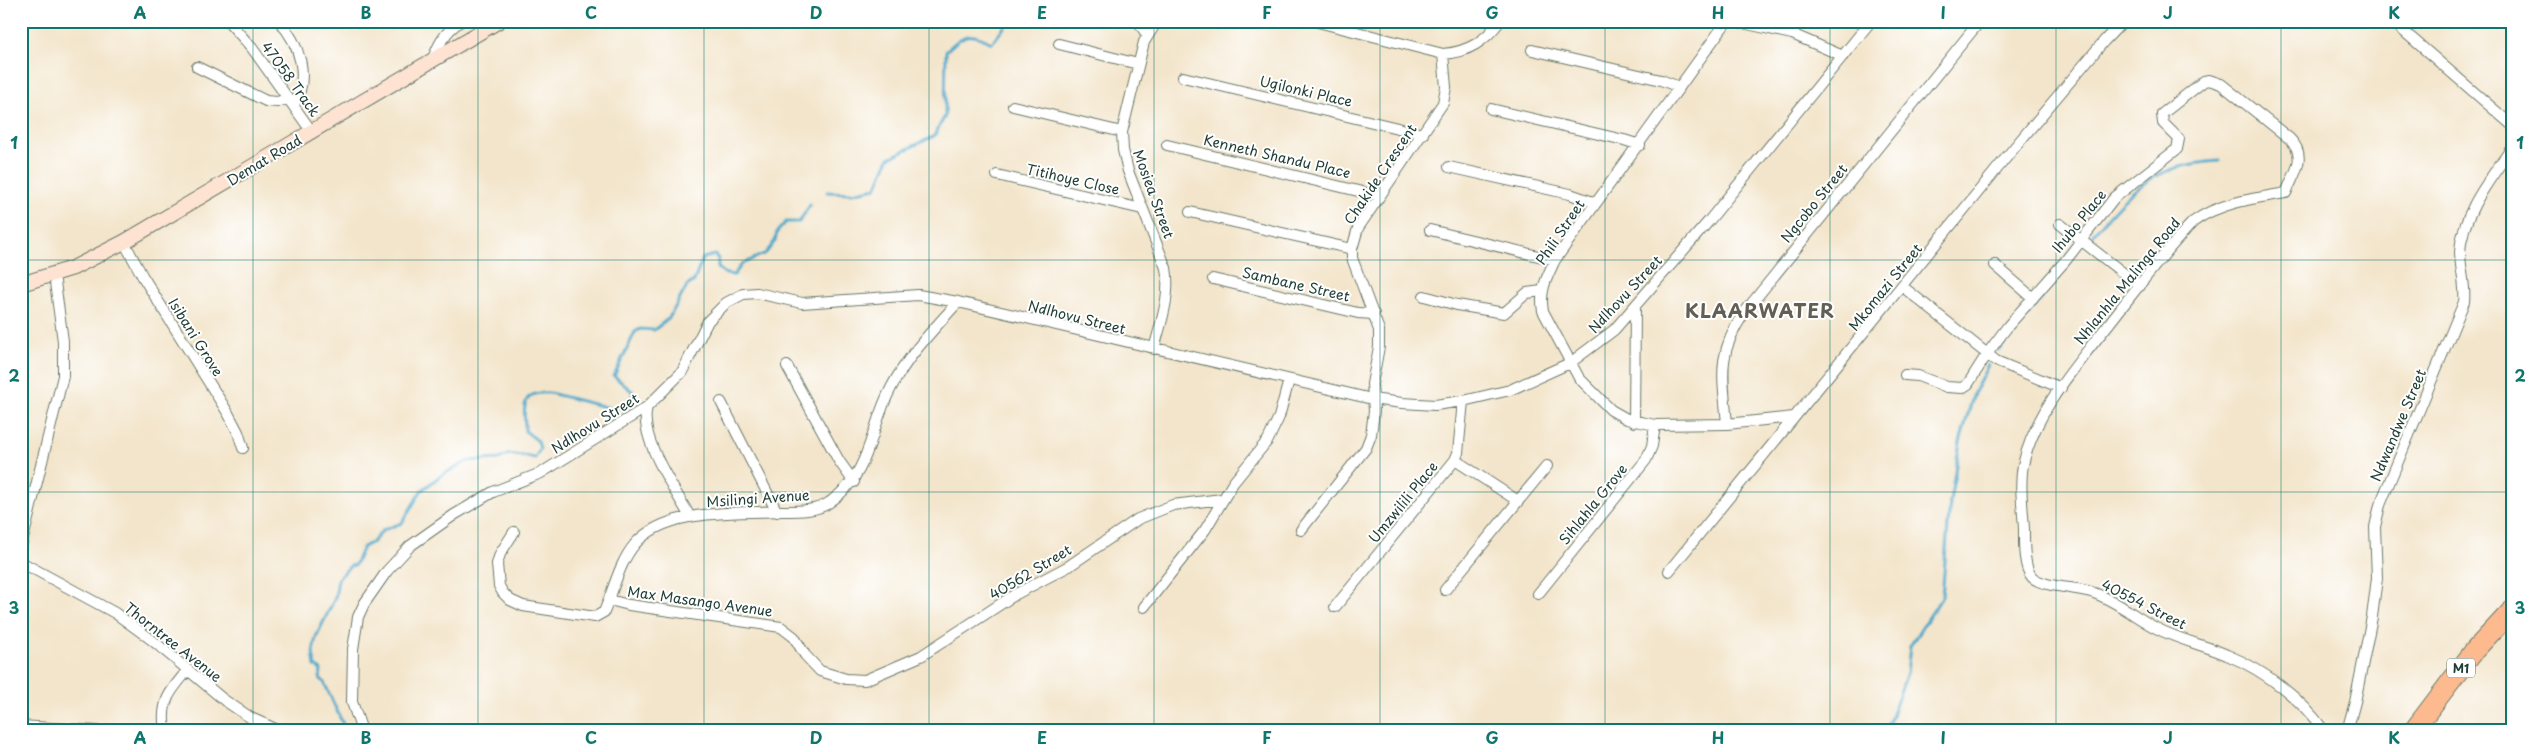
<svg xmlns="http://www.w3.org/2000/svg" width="2534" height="752" viewBox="0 0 2534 752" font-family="'Playpen Sans',sans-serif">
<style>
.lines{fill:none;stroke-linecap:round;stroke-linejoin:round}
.stream{stroke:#4ba7ca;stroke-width:3}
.street-casing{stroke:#697869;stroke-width:12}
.secondary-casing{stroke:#697869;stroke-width:16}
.highway-casing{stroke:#697869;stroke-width:21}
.street{stroke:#fff;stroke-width:10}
.secondary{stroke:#fee3d2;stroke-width:14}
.highway{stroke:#fcba8e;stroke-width:19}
.grid{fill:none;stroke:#0f766e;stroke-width:1;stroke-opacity:0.55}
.labels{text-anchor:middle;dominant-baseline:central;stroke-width:4;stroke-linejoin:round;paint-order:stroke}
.shield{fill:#fff;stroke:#627771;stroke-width:1}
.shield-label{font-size:12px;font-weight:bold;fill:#1f3d34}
.street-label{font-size:14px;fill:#1f3d34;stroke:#fff}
.district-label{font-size:19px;font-weight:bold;letter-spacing:1px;fill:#625f54;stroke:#fff}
.neatline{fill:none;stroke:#0f766e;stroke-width:2}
.grid-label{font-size:16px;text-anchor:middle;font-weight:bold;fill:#0f766e}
</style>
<rect width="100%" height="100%" fill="#fff"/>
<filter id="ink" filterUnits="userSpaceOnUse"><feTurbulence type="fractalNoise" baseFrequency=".02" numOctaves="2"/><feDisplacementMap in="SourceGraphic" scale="10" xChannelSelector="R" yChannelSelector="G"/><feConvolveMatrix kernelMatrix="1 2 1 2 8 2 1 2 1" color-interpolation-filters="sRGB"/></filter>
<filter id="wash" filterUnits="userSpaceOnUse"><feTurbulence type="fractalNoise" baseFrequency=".0096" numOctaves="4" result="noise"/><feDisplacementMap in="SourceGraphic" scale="20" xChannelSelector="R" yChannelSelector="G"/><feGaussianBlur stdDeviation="1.12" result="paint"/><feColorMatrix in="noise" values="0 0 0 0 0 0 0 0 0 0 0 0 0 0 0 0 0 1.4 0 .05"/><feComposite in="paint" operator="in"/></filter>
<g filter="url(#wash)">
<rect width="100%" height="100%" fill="#f3e5cb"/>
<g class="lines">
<path class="stream" d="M827 192 852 193 876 188 889 158 934 136 945 116 946 51C965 33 969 31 992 43L1009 21
M2085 243C2130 193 2147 165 2220 161
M1999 350 2068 265
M346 731 324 682 320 678 321 670 315 666 313 652 316 637 335 598 338 579 350 566 355 565 363 547 373 542 383 530 402 523 421 491 440 476 468 461 499 459 509 454 535 458 540 449 538 441 525 431C525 410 518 390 550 393L617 410 631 398 633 392 614 376 635 332 640 329 654 330 669 318 687 286 694 281 703 258 715 255 718 259V268L726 274 734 275 742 264 766 253 775 241 777 232 786 222H799L810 205
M1886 731 1907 673 1910 646 1942 597 1950 501 1960 442 1974 393 1988 365"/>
</g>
</g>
<g filter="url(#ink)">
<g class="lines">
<g class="street-casing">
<path id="street" d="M228 21 252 48 312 132
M279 21C300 44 310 77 294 105
M1138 21 1147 35
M1314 21 1443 54C1469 52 1485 41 1500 21
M1727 21 1555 260C1547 277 1539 291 1543 311L1579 378 1611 410 1627 419 1655 425 1727 424 1794 417
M1734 21 1792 34 1843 56
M2392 21 2513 126
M1059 44 1138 64
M1532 50 1661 80 1679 87
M431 63C438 45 445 31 461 21
M197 67 266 101 277 102 287 99
M1183 77 1423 134
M1013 106 1122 132
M1491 109 1624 140 1640 145
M1167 145 1379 196
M1449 167 1570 194 1596 203
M997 175 1142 209
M1190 212 1352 249
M2060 224 2140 286
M1430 230 1555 260
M124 242 143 277 228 413 238 432 243 448
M1995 265 2033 298
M1213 279 1358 313 1374 314
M1903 287 1996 361 2061 388
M1424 296 1457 305 1504 313 1527 293 1542 291
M1154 349C1161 322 1171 296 1166 268L1128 171 1123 150 1122 132 1144 42 1157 21
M787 366 839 461 854 482
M1905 375 1918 376 1947 387 1962 388 1968 384 1987 354 2008 326 2066 260 2114 198 2177 149 2179 139 2163 123 2162 114 2204 81 2209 80 2221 84 2290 139C2308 157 2294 173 2286 193 2255 198 2218 203 2193 222 2166 250 2142 282 2118 312 2083 358 2036 407 2023 465 2019 486 2023 509 2024 529 2024 542 2023 567 2032 577 2044 588 2079 587 2094 593 2117 601 2135 617 2156 628 2179 640 2204 645 2227 655 2264 670 2301 698 2324 731
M721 402 777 512
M647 407C638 438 675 489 690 517
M1634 422 1635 307
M1727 424C1723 376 1716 355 1744 313L1980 21
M1455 460 1518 501
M1301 530 1366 448 1371 435 1374 411 1372 384 1379 347V330L1352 258V249L1358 228 1443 103 1446 87 1443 54
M514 532 500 554 497 564 499 586 503 593 510 600 523 606 595 617 604 612C614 589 619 563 635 544 667 508 733 514 778 511 794 511 817 512 830 502 872 473 869 429 891 388 908 355 934 329 958 302
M21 547 63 376V341L54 275
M21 562 115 613 152 640 224 700 251 718 280 731
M1669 571 2014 148 2104 41 2123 21
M1445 590 1547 466
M1538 594 1646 460 1652 446 1655 425
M609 600 629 605 781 627 794 637 805 655 820 671 846 679 865 680 921 656 1016 594 1069 566 1138 519 1173 505 1222 499
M1144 607 1205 530 1233 483 1268 440 1279 417 1289 380
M1335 607 1455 460 1458 453 1463 401
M21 726 97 731
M165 731C160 702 170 691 188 670
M362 731 352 702 353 649 358 617 364 604 387 571 410 546 454 515 493 492 541 473 647 407 682 372 708 321 726 303 743 294 757 293 802 303 918 295 958 302 1372 399 1402 403 1435 405 1463 401 1510 390 1570 363 1614 330 1708 222 1871 21
M2347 731 2355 702 2372 617 2377 578 2375 527 2380 505 2464 302C2466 285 2460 269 2460 252 2462 212 2492 177 2513 146"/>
</g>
<g class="secondary-casing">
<path id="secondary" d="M21 284 73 268 124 242 499 21"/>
</g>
<g class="highway-casing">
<path id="highway" d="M2413 731 2473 652 2513 609"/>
</g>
<use href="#street" class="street"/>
<use href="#secondary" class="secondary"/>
<use href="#highway" class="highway"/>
</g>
</g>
<path class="grid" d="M253 21V731M478 21V731M704 21V731M929 21V731M1154 21V731M1380 21V731M1605 21V731M1830 21V731M2056 21V731M2281 21V731M21 260H2513M21 492H2513"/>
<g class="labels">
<rect class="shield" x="2447" y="658.5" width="28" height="19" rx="4"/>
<g class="shield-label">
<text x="2461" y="668">M1</text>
</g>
<g class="street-label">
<text transform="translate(291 79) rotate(54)">47058 Track</text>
<text transform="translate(1306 91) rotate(13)">Ugilonki Place</text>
<text transform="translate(1277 156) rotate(13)">Kenneth Shandu Place</text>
<text transform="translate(264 160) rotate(-31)">Demat Road</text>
<text transform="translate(1380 174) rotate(-56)">Chakide Crescent</text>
<text transform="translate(1073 179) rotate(13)">Titihoye Close</text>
<text transform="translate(1154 194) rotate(70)">Mosiea Street</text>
<text transform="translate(1814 203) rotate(-51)">Ngcobo Street</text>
<text transform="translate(2079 221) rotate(-51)">Ihubo Place</text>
<text transform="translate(1560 232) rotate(-56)">Phili Street</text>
<text transform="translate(2127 281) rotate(-51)">Nhlanhla Malinga Road</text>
<text transform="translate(1296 284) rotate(13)">Sambane Street</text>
<text transform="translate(1885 287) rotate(-51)">Mkomazi Street</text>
<text transform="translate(1625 294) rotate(-47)">Ndlhovu Street</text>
<text transform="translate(1077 317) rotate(14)">Ndlhovu Street</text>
<text transform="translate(196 337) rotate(58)">Isibani Grove</text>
<text transform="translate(595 423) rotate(-32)">Ndlhovu Street</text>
<text transform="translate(2398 425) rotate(-67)">Ndwandwe Street</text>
<text transform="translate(758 498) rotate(-4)">Msilingi Avenue</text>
<text transform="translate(1403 502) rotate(-51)">Umzwilili Place</text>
<text transform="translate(1593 504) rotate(-51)">Sihlahla Grove</text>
<text transform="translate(1030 572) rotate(-31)">40562 Street</text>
<text transform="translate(700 601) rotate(8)">Max Masango Avenue</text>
<text transform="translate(2144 604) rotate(27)">40554 Street</text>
<text transform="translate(173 642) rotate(38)">Thorntree Avenue</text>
</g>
<g class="district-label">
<text x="1760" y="310">KLAARWATER</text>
</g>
</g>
<rect width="2534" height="752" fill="none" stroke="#fff" stroke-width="55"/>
<rect x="28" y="28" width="2478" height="696" class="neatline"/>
<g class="grid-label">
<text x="140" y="19">A</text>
<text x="366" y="19">B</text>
<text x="591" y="19">C</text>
<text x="816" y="19">D</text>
<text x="1042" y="19">E</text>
<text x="1267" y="19">F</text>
<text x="1492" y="19">G</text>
<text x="1718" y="19">H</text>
<text x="1943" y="19">I</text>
<text x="2168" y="19">J</text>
<text x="2394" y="19">K</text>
<text x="14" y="149">1</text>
<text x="2520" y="149">1</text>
<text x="14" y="382">2</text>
<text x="2520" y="382">2</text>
<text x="14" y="614">3</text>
<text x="2520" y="614">3</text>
<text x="140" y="744">A</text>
<text x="366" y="744">B</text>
<text x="591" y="744">C</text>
<text x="816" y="744">D</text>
<text x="1042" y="744">E</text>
<text x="1267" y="744">F</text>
<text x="1492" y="744">G</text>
<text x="1718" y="744">H</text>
<text x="1943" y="744">I</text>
<text x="2168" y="744">J</text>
<text x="2394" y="744">K</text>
</g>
</svg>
